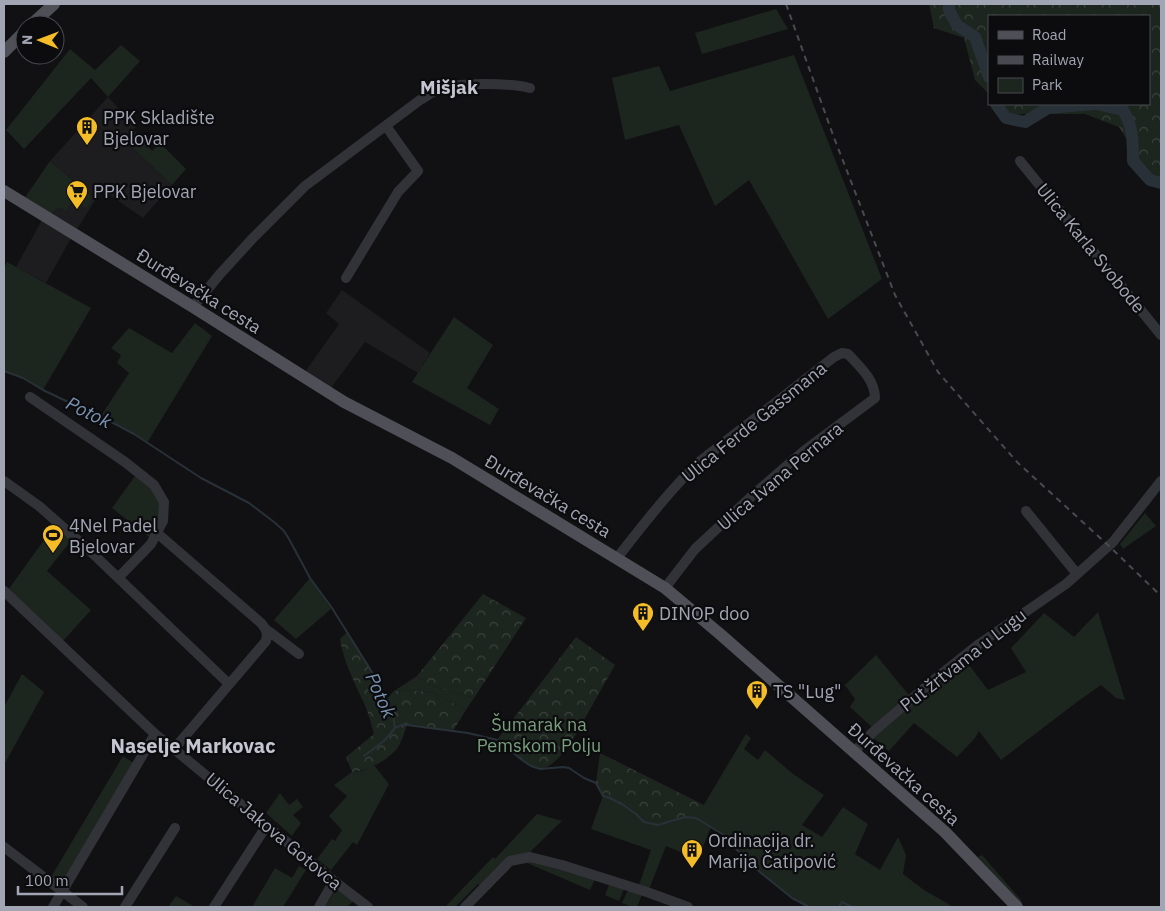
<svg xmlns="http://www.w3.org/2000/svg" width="1165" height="911" viewBox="0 0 1165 911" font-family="'IBM Plex Sans',sans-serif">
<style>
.built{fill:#1d1d20}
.green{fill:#1d251f}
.forest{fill:url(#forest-crowns)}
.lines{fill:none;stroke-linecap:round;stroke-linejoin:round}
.stream{stroke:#293138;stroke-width:2}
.river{stroke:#293138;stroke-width:12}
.minor{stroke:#323338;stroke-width:10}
.major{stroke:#4e4f57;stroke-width:12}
.rail{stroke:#494a51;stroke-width:2;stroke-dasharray:6 5;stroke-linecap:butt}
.labels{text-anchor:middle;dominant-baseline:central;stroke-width:4.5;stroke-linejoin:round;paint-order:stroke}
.poi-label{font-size:18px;fill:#a2a6b4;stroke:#0c0c0e;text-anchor:start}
.street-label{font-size:18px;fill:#a2a6b4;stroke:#0c0c0e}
.park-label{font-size:18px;fill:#799f7d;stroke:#0c0c0e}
.neighbourhood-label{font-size:19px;font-weight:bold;fill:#c3c6d0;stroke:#0c0c0e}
.water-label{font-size:19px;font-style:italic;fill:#7892b0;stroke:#0c0c0e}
.quarter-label{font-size:20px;font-weight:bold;fill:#c3c6d0;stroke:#0c0c0e}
</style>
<defs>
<pattern id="forest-crowns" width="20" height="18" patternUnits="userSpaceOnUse" patternTransform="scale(1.25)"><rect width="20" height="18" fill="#1d251f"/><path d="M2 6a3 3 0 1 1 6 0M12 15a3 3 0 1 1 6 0" fill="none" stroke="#3b423d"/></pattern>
</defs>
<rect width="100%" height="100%" fill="#111113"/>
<path class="built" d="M108 97 136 127 123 139 172 185 143 218 104 191 94 202 74 234 49 218 52 213 59 207 73 198 90 195 50 161Z
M42 220 71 238 46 283 16 267Z
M342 290 430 353 418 373 365 342 328 392 302 376 339 324 326 313Z"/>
<path class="green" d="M776 9 788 29 702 54 695 33Z
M121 45 140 61 108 97 91 78 24 149 6 130 70 49 95 70Z
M794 55 882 279 828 319 749 180 715 206 679 125 625 140 612 78 659 66 670 91Z
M133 129 152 151 160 143 186 169 172 185 123 139Z
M50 161 90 195 91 202 87 208 73 199 66 211 59 207 52 213 49 218 22 202Z
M7 262 91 308 43 390 23 378 4 371V268Z
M454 317 493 345 467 388 499 409 490 425 412 382Z
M195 323 212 336 147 443 134 434 101 416 129 373 117 363 121 355 111 348 129 328 172 353Z
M138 472 164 502 153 540 112 508Z
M1145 513 1156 526 1123 549 1120 544Z
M57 522 74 537 47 571 91 610 63 641 8 590Z
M310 578 331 609 296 639 274 620Z
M1098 612 1125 700 1116 698 1101 685 1077 702 1001 760 979 731 975 738 957 757 914 723 889 751 872 737 875 730 850 707 855 699 845 685 876 655 912 699 963 657 988 690 1026 672 1011 648 1044 613 1074 637Z
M22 674 44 692 4 765V707Z
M417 676C432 689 455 692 474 698L466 710 431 692 408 690 394 691Z
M746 734 751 738 744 749 758 760 765 750 793 774 824 795 802 825 822 837 843 807 868 824 855 854 880 870 898 837 906 855 903 874 924 890 952 906 951 907H808L792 898 761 873 735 848 727 837 711 827 698 859 666 846 648 892 638 888 651 850 591 829 603 796 610 798 636 814 669 823 685 817 696 818Z
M123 756 135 764 60 888 48 882Z
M374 765 389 784 357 845 353 842 331 870 317 859 332 839 335 841 342 830 329 816 347 796 334 785 352 772 362 771Z
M280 793 289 805 297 799 303 807 293 815 301 823 292 836 266 813Z
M537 814 562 821 531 851 530 857 510 861 484 888 478 884 455 907H445L493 857 495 859Z
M982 855 1021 900 1022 906 978 857Z
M529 859 595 879 590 890 527 863Z
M299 866 306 870 283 907H252L275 868 292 878Z
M609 885 624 889 619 901 605 895Z
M336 889 354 901 346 907H325Z
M628 890 642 895 637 907H633L622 903Z
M176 896 195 907H168Z"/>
<path class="forest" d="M929 4H1161V179L1150 178 1119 127 1085 114H1010L999 104H1149V16H989V94L975 80 964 38 934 28Z
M483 594 526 618 474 698C455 692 432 689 417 676Z
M347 632 375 677 387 699 394 691 408 690 431 692 466 710 453 731 407 725C404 733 401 745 395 751 384 762 367 771 352 772L346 757 374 734C371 723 368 711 363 701 353 679 344 663 340 639Z
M576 637 615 665 575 736C570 742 566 749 561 755 557 760 549 767 542 769 531 771 506 747 497 740Z
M600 753 704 805 696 818 685 817 658 825 644 822 636 814 623 805 611 798 603 796 596 783Z"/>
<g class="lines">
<path class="stream" d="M4 371 23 378 43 390 87 411 102 417 134 434 201 478 249 503 274 522 284 531 289 539 310 578 332 608 375 677 387 700 393 715 395 728 402 725H407L468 733 497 740 522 760 531 766 540 769 563 767 569 768 584 778 596 783 603 796 610 798 623 805 636 814 644 822 658 825 685 817 696 818 727 837 735 848 761 873 792 898 809 907
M364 756 385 740 395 728
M839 907 842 902 852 907"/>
<path class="river" d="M949 4V10L957 25 975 37 989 77
M996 104 1006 118 1025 122 1048 108 1093 104
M1097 104 1123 110C1133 126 1133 143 1133 161L1150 180 1161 183"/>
<path class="minor" d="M1020 161 1161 335
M346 278 398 192 418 171 386 126
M193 307 220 274 253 238 305 186 420 100C426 97 433 91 440 89 461 82 509 83 530 88
M30 397 125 462 154 485 164 502 163 521 151 544 118 578
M4 481 39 506 89 550 229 684
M1026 511 1077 574
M157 533 261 623C266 629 268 632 266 641L174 749
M617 558C643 525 669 491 699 462L834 357 842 353 848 354C860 367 875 380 875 398L805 450 753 495 695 549 665 588
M4 591 155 734 174 749 334 881 368 907
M267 630 299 654
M854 752 873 732 929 684 979 644 1066 584 1113 542 1161 481
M4 847 83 907
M53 907 155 734
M125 907 175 828
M214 907 267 825
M319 907 334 881
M465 907 510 861 530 857 562 865 644 891 688 907"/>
<path class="major" d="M31 25 54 4
M4 52 25 31
M4 191 193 307 344 402 452 458 665 588 720 634 945 832 1017 907"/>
<path class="rail" d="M786 4 833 135 895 295 938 372 1017 462 1109 546 1161 596"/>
</g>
<defs>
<g id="building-pin" transform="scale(1.125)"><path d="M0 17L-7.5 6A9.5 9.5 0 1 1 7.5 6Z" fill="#f4bd27" stroke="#0c0c0e"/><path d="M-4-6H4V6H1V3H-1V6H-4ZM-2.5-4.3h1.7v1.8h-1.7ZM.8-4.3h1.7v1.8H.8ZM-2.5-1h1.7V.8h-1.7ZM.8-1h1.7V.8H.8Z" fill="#111"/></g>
<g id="supermarket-pin" transform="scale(1.125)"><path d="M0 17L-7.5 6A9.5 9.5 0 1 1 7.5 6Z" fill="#f4bd27" stroke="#0c0c0e"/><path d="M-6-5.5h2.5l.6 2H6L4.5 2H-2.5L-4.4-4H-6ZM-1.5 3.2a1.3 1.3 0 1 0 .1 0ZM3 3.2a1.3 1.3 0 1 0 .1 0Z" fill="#111"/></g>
<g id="stadium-pin" transform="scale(1.125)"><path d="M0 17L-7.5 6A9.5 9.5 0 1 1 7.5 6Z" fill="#f4bd27" stroke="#0c0c0e"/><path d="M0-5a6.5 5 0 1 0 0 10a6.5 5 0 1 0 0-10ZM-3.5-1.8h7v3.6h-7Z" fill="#111"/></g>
</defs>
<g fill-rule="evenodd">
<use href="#building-pin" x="87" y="127"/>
<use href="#supermarket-pin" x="77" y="191"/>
<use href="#stadium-pin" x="53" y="535"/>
<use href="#building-pin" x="643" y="613"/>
<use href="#building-pin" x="757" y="691"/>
<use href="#building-pin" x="692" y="850"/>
</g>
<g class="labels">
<g class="poi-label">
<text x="103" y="117">PPK Skladište<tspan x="103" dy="21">Bjelovar</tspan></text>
<text x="93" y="191">PPK Bjelovar</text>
<text x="69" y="525">4Nel Padel<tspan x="69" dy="21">Bjelovar</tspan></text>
<text x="659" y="613">DINOP doo</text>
<text x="773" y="691">TS "Lug"</text>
<text x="708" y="840">Ordinacija dr.<tspan x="708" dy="21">Marija Čatipović</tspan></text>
</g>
<g class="street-label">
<text transform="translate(1091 248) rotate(51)">Ulica Karla Svobode</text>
<text transform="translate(199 291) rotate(32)">Đurđevačka cesta</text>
<text transform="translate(754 422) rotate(-39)">Ulica Ferde Gassmana</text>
<text transform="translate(780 476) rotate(-40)">Ulica Ivana Pernara</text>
<text transform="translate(548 496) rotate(31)">Đurđevačka cesta</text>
<text transform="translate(963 660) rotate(-38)">Put žrtvama u Lugu</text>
<text transform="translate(904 774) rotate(42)">Đurđevačka cesta</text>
<text transform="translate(274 831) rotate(40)">Ulica Jakova Gotovca</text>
</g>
<g class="park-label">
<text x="539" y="724">Šumarak na<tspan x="539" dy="21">Pemskom Polju</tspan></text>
</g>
<g class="neighbourhood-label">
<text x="449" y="87">Mišjak</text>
</g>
<g class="water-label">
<text transform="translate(89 412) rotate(26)">Potok</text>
<text transform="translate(381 695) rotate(66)">Potok</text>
</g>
<g class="quarter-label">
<text x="193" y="745">Naselje Markovac</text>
</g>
</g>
<rect width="1165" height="911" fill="none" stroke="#a2a6b4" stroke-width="10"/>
<rect x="988" y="15" width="162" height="90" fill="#0c0c0e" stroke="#484a50"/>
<rect x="998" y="31" width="25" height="8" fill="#4e4f57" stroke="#484a50"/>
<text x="1032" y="40" font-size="15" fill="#a2a6b4">Road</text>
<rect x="998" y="56" width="25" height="8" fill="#494a51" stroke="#484a50"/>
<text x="1032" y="65" font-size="15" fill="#a2a6b4">Railway</text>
<rect x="998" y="78" width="25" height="15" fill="#1d251f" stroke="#484a50"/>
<text x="1032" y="90" font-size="15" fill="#a2a6b4">Park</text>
<g transform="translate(40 40) rotate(271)"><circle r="24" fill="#0c0c0e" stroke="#484a50"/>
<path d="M0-4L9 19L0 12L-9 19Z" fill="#f4bd27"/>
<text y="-8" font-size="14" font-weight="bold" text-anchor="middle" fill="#a2a6b4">N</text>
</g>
<path d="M18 886v8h104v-8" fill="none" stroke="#a2a6b4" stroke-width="2.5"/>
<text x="25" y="886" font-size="15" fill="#a2a6b4" stroke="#0c0c0e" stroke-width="4" paint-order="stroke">100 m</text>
</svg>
